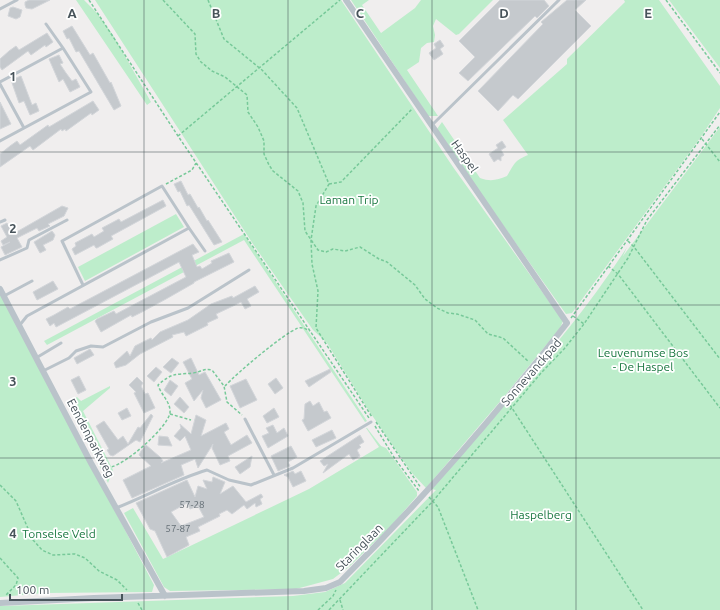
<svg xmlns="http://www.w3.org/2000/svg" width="720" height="610" viewBox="0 0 720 610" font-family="Ubuntu,sans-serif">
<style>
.green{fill:#bdedcb}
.building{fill:#c5c9cd;stroke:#d2d5d9;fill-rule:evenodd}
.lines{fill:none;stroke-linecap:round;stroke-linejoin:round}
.path{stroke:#77c999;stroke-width:1.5;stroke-dasharray:3 2;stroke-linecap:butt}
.service{stroke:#bac3ca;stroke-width:3}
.minor{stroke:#bac3ca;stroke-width:6}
.grid{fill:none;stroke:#47535a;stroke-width:1;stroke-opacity:0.55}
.labels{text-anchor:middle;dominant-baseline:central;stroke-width:3.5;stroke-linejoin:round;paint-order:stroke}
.number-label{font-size:10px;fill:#667077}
.street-label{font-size:12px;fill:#47535a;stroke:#fff}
.park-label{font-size:12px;fill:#1a7841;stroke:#fff}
.grid-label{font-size:13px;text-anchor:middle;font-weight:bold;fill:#47535a;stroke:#fff;stroke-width:3.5;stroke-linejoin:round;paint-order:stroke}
</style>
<rect width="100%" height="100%" fill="#f0eeee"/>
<path class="green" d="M76 0H84L97 13 113 35 151 102 147 105Z
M95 0H341L453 167 563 321 560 328 503 398 426 488 412 473 369 411 327 343 313 330 253 244Z
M351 0H369L362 5 381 33 415 8 421 0H493L459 34 456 35 436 19 433 26 435 35 434 42 427 43 421 48 419 62 407 70 438 116H428Z
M624 0H659L720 86V108L700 138 572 313 566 314 473 183 437 129 442 122 480 178C491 182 497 180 507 176 515 163 514 161 528 155L503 120 567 64V59L625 2Z
M669 0H720V68Z
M720 127V610H0V606H3L293 596 325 592 345 583 436 490 431 489C498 411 573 332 627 247L623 256Z
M176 214 184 227 85 281 78 267Z
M244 234 367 421 365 422 244 240 47 345 44 341Z
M0 293 154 585 152 592 45 593 0 597Z
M110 386V388L83 411 113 470 108 483 67 403 77 397 81 401Z
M366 428H367L381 446 386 448 417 492V496L392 525 350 566 333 579 296 589 170 591 164 587 124 513 133 508 163 559 309 489 379 447Z"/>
<path class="building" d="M29 0H50L32 9 26 8 25 5V2Z
M500 0H544L549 6 537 18 535 16 468 81 459 73 475 57 459 41Z
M567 0H586L575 10 591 26 518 99 513 95 498 111 478 91 543 24 541 22Z
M13 7 22 10 20 17 16 19 8 16 10 8Z
M72 26 90 55 93 53 110 83 111 82 121 106 114 110 79 51 76 52 69 38 67 39 63 31Z
M47 33 53 42 46 47 45 45 31 55 28 51 2 70 0 67V59L9 51 16 46 19 50Z
M440 40 444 46 440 49 443 54 434 60 429 53 436 48 434 44Z
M59 55 63 63 60 64 66 73 72 81 76 79 80 87 70 92 63 79 59 82 49 59Z
M21 76 32 105 36 103 39 111 30 115 24 101 19 103 11 80Z
M93 101 99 110 92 115 91 113 66 131 65 129 62 131 61 129 33 150 30 146 0 167V154L10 146 17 141 20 145 48 125 49 127Z
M0 102 11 124 0 129Z
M502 141 506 147 501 150 504 155 501 157V161L498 159 494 162 489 154 498 148 496 145Z
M181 181 188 195 190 194 198 208 199 207 207 221 208 220 222 242 214 245 189 205 187 206 180 191 178 192 174 184Z
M163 200 166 206 111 236 113 239 97 248H96L94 245 75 255 72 249 76 246 75 243 92 234 94 237 104 231 102 228 119 219 121 222Z
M62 206 68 208 64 216 48 224 50 226 39 231 37 228 17 238 22 247 5 255 1 247 10 242 3 245 1 241 7 237 1 226 7 223 13 234Z
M52 231 55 235 53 240 43 245 46 250 40 253 34 242Z
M193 244 199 252 192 255 197 267 200 266 202 269 212 263 211 261 229 253 234 262 194 282V283L166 299 142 312 132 317 131 315 101 332 95 321 97 319 114 311 116 314 186 277 179 262 58 326 56 327 54 323 50 326 46 319 54 315 68 307 70 309Z
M53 281 58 289 37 300 33 292Z
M255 286 259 292 247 299 251 306 245 309 241 302 233 306 216 314 218 318 207 323 208 325 186 336 184 332 172 335 173 337 140 354 126 365 116 368 114 363 127 351 130 356 135 346 151 338 152 340 160 332 188 320 211 304 232 296 233 298Z
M90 349 94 355 77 364 74 358Z
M172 358 179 363 171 373 163 367Z
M191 358 199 375 205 372 221 400 206 408 201 398 203 390 194 401 185 383 192 379 183 362Z
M156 367 162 372 154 382 147 376Z
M330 369 331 372 309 387 305 381Z
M79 376 86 390 78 394 71 380Z
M137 377 143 383 141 386 145 394 148 393 155 408 144 413 134 393 136 392 129 385Z
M276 378 283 388 275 394 268 384Z
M246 379 257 400 240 408 230 386Z
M170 380 178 386 171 396 164 390Z
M180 397 189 407 184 413 174 404Z
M310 401 313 406 319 402 324 412 327 411 331 418 308 431 302 420 304 419 305 404Z
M127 408 131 416 122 420 118 413Z
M274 408 279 417 267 423 263 416Z
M151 414 153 416 140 442 136 440 113 456 110 455 107 450 109 449 96 426 104 421 118 440 123 436 128 444 135 432 138 427 140 428Z
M196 415 206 420 201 436 226 423 229 429 224 432 231 445 247 435 252 443 228 456 230 461 220 465 212 448 213 444 198 468 195 459 181 465 184 475 132 498 123 480 151 466 139 455 141 451 146 445 160 457 163 461 161 463 191 450 185 436 180 441 174 436 181 428 180 424 191 434Z
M273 425 277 433 284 428 288 436 268 448 262 436 269 433 266 428Z
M332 430 336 438 316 447 312 440Z
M360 435 364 442 359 445 361 447 357 450 360 456 353 460 349 454 323 473 328 464 324 466 320 461Z
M159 436 168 437 172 446 158 445Z
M291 446 297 457 288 462 290 466 278 471 271 456Z
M252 456 250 467 240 474 235 467Z
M293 471 295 474 301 471 306 481 293 487 288 477 284 475Z
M213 477 225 482 220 494 233 486 246 502 261 494 263 497 260 499 262 504 256 507 255 503 247 509 244 505 232 514 227 510 219 514 220 516 198 527 200 531 186 537 189 545 167 557 155 531 150 529 136 503 187 480 195 497 198 486 207 489 203 480 212 482ZM187 503 190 509 198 506 204 517 181 526 171 512Z"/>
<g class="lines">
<path class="path" d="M89 0 178 136 369 418
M163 0 195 34 196 54 201 62 212 71 225 77 247 95 248 112 258 127 264 141V154L269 165 273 171 298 191 303 203 305 231 318 250 326 252 333 249 345 251 360 247 379 259 387 262 415 285 425 299 437 308 448 313 457 314 475 320 488 334 503 338 529 362
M208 0 224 39 262 70 297 108 329 184 316 206 311 240 312 264 318 291 316 328 372 417
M666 0 720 73
M178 136 340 0
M702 139 720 162
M166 184 192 170 196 163
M329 184 341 182 412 109
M628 241 634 247 720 359
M608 266 618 274 720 408
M573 316 584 324
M571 318 720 112
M225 386C237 373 283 334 298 328 303 327 306 329 310 331
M510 405 643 610
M170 414 191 420
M376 422 421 488
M375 426 395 459 419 491
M102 467C105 467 108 467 111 467 126 464 167 428 170 413 171 402 161 395 158 385 173 372 175 375 193 373 201 372 204 368 212 370L224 386 227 402 242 415
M0 485 16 501 33 540 42 550 53 555 75 554 85 558 99 571 117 580 127 590
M429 497 438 507 478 610
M0 558 18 578 16 585 6 595
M340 600 343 610
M138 603 142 610
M318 610 333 596 336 590
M329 610 433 501 541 373 564 349 584 324 628 258 647 220 720 125"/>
<path class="service" d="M0 9 17 0
M46 24 63 48
M0 82 63 48 91 92 0 141
M0 84 24 128
M431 126 559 0
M0 222 5 220
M189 228 205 251
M0 260 27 248 29 240 67 220
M4 296 32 281
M19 326 27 316 189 228 162 186 62 241 83 285
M36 358 61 343
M43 371 69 358 76 351 91 346 103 347 151 322 188 308 249 270
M245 419 274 475
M116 508C147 496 176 479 207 470L229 480 251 485 293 468 371 422"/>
<path class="minor" d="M0 289 91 463 165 596
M0 603 94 598 304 591 326 588 340 582C421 501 497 414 567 323L346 0"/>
</g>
<path class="grid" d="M144 0V610M288 0V610M432 0V610M576 0V610M0 152H720M0 305H720M0 458H720"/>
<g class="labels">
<g class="number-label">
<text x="192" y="504">57-28</text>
<text x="178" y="528">57-87</text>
</g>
<g class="street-label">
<text transform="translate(465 156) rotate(55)">Haspel</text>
<text transform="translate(531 372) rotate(-49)">Sonnevanckpad</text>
<text transform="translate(91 438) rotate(62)">Eendenparkweg</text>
<text transform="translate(359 547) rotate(-45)">Staringlaan</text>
</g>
<g class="park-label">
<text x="349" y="199">Laman Trip</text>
<text x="643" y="352">Leuvenumse Bos<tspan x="643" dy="14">- De Haspel</tspan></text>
<text x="541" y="514">Haspelberg</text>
<text x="59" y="533">Tonselse Veld</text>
</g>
</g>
<g class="grid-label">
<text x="72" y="18">A</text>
<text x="216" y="18">B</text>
<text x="360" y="18">C</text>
<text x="504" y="18">D</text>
<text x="648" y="18">E</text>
<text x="13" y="81">1</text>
<text x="13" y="233">2</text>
<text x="13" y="386">3</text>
<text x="13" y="538">4</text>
</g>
<path d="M10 594v6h112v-6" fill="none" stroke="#47535a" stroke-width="2"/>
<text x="16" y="594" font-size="12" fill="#47535a" stroke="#ffffff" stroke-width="3" paint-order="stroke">100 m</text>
</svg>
